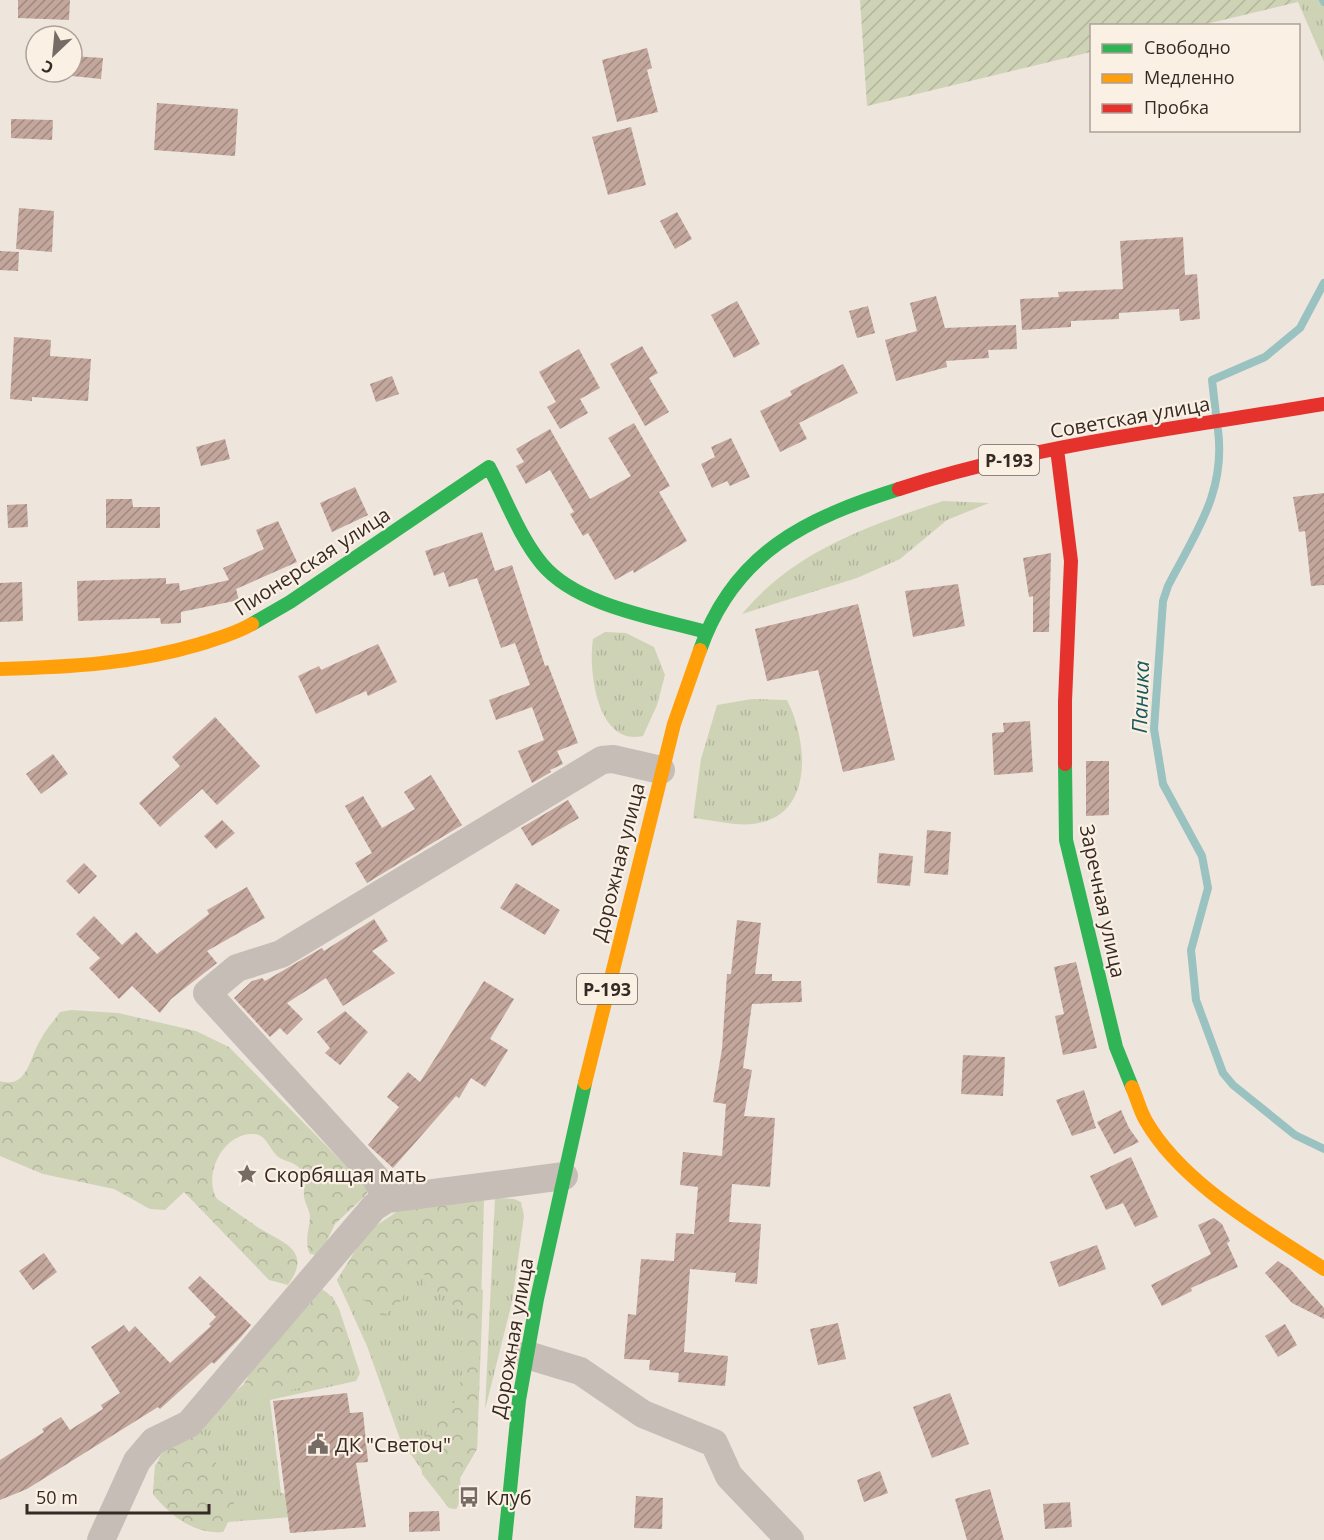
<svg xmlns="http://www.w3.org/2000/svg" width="1324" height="1540" viewBox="0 0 1324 1540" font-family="'Open Sans',sans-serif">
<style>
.grass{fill:url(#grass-tufts)}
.forest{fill:url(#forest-crowns)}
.garden{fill:url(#garden-furrows)}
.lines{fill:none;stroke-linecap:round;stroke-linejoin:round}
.stream{stroke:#99c2c0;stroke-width:8}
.building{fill:url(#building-hatch)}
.street{stroke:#c6bdb7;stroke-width:28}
.fast{stroke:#30b455;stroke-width:14}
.slow{stroke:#ff9f0a;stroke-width:14}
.jam{stroke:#e5322d;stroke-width:14}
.labels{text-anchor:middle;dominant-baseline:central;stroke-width:4.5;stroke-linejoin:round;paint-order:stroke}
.shield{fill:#fbf0e4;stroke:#72655e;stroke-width:1.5}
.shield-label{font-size:18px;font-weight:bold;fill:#372a25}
.street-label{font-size:20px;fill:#372a25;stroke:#fbf0e4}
.poi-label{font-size:20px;fill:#372a25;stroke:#fbf0e4;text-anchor:start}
.water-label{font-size:21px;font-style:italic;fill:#175a5c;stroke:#fbf0e4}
</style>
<defs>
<pattern id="grass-tufts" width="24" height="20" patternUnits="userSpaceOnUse" patternTransform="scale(1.5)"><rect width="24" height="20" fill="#cfd3b6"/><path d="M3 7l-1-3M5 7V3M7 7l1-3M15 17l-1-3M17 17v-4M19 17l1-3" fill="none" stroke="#b2b59c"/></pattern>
<pattern id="forest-crowns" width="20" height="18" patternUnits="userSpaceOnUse" patternTransform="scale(1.5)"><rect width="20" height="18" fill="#cfd3b6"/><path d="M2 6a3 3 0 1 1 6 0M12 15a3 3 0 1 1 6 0" fill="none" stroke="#b2b59c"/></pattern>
<pattern id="garden-furrows" width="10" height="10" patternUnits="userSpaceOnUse" patternTransform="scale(1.5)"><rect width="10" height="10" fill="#cfd3b6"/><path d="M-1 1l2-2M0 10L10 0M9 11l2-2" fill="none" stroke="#b2b59c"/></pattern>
<pattern id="building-hatch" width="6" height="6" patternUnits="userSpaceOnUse" patternTransform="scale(1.5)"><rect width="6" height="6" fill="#c3a79d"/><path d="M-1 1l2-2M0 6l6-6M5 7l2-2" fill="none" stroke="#9f8880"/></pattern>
</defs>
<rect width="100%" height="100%" fill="#eee5dd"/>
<path class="grass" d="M1296 0H1324V62L1298 2Z
M943 501 989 503 947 520 900 559 857 578 742 614C794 551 868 526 943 501Z
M605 632 626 633 654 647 665 675 657 705 643 736C597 747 588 670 593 639Z
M752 699 787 700C808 741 815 817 753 824 735 826 712 820 693 818L701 759 717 705Z
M495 1198 514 1199 521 1202 524 1216 512 1302 485 1410Z
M368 1231 483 1290 477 1449 460 1478 461 1500 456 1509 449 1508 400 1439 367 1346 337 1280Z
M332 1296 339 1309 360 1373 356 1381 270 1400 281 1493H303L305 1516 228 1522 223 1532C194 1534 171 1516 153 1494L155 1465 190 1429 244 1384 251 1372Z"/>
<path class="forest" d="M71 1010 118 1013 196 1031 229 1047 367 1187V1194L335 1224 322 1251 316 1255 310 1254C304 1242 309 1230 310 1218 310 1209 304 1203 304 1195 303 1188 307 1180 303 1173 297 1162 289 1163 280 1158 270 1152 267 1134 254 1134 224 1132 202 1174 217 1199 231 1208 245 1219 259 1228 283 1243 313 1250 288 1285L269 1280 184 1192 165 1210 150 1209 114 1189 43 1174 0 1156V1081C28 1090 30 1055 41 1039 46 1029 54 1021 60 1012Z
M484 1200 477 1449 460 1478 461 1500 456 1509 449 1508 422 1474 420 1450 435 1409 439 1404 455 1403C464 1371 468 1343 465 1309 454 1309 449 1303 450 1292L442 1294 424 1285 425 1275 417 1272 412 1275 401 1301 383 1316 368 1308 367 1303 356 1290 351 1294 343 1292 337 1280 368 1231 398 1211Z
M322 1289C337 1299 340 1311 345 1328 347 1334 351 1343 351 1350 348 1385 278 1394 252 1394L244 1384 251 1372Z
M190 1429 207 1437 217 1466 234 1502V1509L223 1532C194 1534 171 1516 153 1494 156 1456 158 1451 190 1429Z"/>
<path class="garden" d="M860 0H1296L1298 2 1202 25 1092 26 1091 52 867 106Z"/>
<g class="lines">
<path class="stream" d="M1323 0 1324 2
M1216 415 1212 380 1265 357 1300 328 1324 283
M1218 430C1226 493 1195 533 1168 586L1163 601 1154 729 1163 784 1202 856 1208 888 1191 950 1196 1000 1223 1073 1233 1085 1295 1135 1324 1149"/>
</g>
<path class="building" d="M18 0H70L69 20 18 18Z
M647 48 652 68 647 70 658 112 617 122 602 60Z
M72 56 103 58 101 79 72 76Z
M157 103 238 109 235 156 154 150Z
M11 119 53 120 52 140 11 138Z
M631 127 646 185 608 195 592 137Z
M19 208 54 211 52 252 16 249Z
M677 212 692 239 675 249 660 221Z
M1183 237 1185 275 1197 274 1200 319 1180 321 1179 309 1119 313V319L1071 321V327L1022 330 1020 299 1059 297 1058 292 1123 289 1120 241Z
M0 251 19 252 18 271 0 270Z
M936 296 945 328 1016 325 1017 349 988 350 989 358 946 361 947 367 896 381 885 340 917 331 910 303Z
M737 301 760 344 734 358 711 315Z
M868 306 875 333 857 338 849 311Z
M14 337 51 340 50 356 91 359 88 401 32 397V401L10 399Z
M642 346 658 373 649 378 669 412 645 426 610 364Z
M579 349 600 388 580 399 588 413 560 429 547 407 556 402 539 372Z
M843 364 858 393 799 423 807 439 780 452 760 411 792 395 790 391Z
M392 376 399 394 376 402 370 384Z
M634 423 670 486 659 492 687 541 634 573 633 570 615 580 588 533 583 536 570 514 574 512 550 470 526 484 516 466 524 462 516 449 550 429 590 499 631 476 608 438Z
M731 438 750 477 730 486 727 481 712 488 701 464 715 457 711 447Z
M225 439 230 459 201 466 196 447Z
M355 487 368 515 332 532 320 503Z
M1324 493V585L1311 586 1305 531 1299 532 1293 497Z
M106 499H132L133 507H160V528H106Z
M27 504 28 527 8 528 7 505Z
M278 521 297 562 236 589 239 600 181 612V623L161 624 160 618 78 621 77 581 166 578V584L179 583 180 591 229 580 223 568 264 549 256 530Z
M482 532 495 571 512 565 545 666 548 665 578 743 557 751 563 764 550 770 551 772 532 783 518 751 544 740 532 707 496 720 489 700 530 685 515 643 501 648 477 578 449 587 444 572 434 576 425 551Z
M1051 553 1049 632H1033V596L1029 597 1023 558Z
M22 582 23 621 0 622V583Z
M958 584 965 626 913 637 905 591Z
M858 604 895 760 843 772 818 670 767 681 755 629Z
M378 644 397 682 368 696 366 691 316 714 298 676 319 666 321 670Z
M215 717 260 766 217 805 202 789 160 827 139 803 180 766 172 757Z
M1030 721 1033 772 994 775 992 733 1004 732 1003 723Z
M53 754 68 774 41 794 26 774Z
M1086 761H1109V815L1086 816Z
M431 775 462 825 367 883 355 863 372 853 345 806 363 796 382 828 415 809 404 792Z
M568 800 579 818 532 846 521 828Z
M222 820 235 833 216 849 204 836Z
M927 830 951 832 948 875 924 873Z
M879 853 913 856 910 886 877 883Z
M84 863 97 876 79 894 66 881Z
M516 883 560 910 545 935 500 908Z
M247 887 265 918 207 951 217 963 171 999 160 1013 132 986 119 999 89 968 100 958 76 934 94 916 122 945 136 932 157 954 209 914 207 910Z
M374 919 388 941 372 951 395 973 343 1006 326 978 287 1003 303 1019 287 1035 280 1028 270 1037 234 998 252 981 262 978 265 981 322 948 324 951Z
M737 920 761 923 755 974H772V981H801L802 1002 752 1004 743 1068 752 1070 744 1116 775 1118 770 1187 732 1184 729 1222 761 1224 757 1284 735 1282 736 1273 690 1269 684 1352 728 1356 725 1386 678 1382 679 1373 649 1370 650 1360 624 1359 628 1314 636 1315 641 1259 674 1261 676 1233 694 1234 698 1187 680 1185 683 1152 722 1156 726 1104 713 1102 722 1049 727 974H731Z
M1076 962 1097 1048 1063 1055 1055 1016 1064 1014 1054 967Z
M484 981 514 999 490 1039 508 1050 485 1087 471 1078 459 1098 456 1096 393 1168 368 1145 399 1107 387 1097 408 1072 420 1082Z
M345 1011 368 1032 340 1065 325 1053 330 1048 317 1032Z
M963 1055 1005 1057 1003 1096 961 1094Z
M1084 1090 1096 1128 1072 1136 1056 1100Z
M1121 1110 1129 1128 1139 1142 1114 1154 1097 1122Z
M1131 1157 1158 1217 1135 1227 1123 1203 1106 1210 1090 1176Z
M1214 1218 1222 1224 1230 1241 1227 1243 1238 1267 1191 1288 1192 1291 1162 1306 1151 1285 1211 1254 1198 1225Z
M1097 1245 1106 1269 1059 1287 1050 1262Z
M44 1253 57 1272 33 1290 19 1271Z
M1278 1261 1290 1269 1324 1308V1319L1292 1303 1265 1273Z
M200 1276 251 1325 241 1337 214 1364 212 1362 160 1409 158 1407 27 1489 0 1500V1460L44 1432 42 1429 61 1417 70 1430 103 1409 101 1405 120 1393 91 1347 124 1325 129 1332 135 1326 170 1363 211 1326 209 1324 216 1317 188 1288Z
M838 1323 846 1359 818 1365 810 1329Z
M1285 1324 1297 1345 1278 1357 1265 1336Z
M347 1393 350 1413 363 1412 368 1462 356 1463 366 1527 290 1533 273 1401Z
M950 1393 969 1444 932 1458 913 1407Z
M880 1471 888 1493 864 1502 857 1480Z
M990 1489 1004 1540H967L955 1499Z
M636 1496 663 1498 662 1529 634 1528Z
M1070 1502 1072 1527 1045 1529 1043 1504Z
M439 1511 440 1531 409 1532V1512Z"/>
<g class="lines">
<path class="street" d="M387 1199 375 1177 207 993 237 968 281 954 602 760 613 759 661 770
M527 1355 580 1371 643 1414 714 1443 729 1476 790 1540
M101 1540 137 1461 154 1441 189 1424 374 1207 387 1199 564 1176"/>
<path class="fast" d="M252 624 290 602 489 467C506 499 519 536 542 564 577 606 656 618 706 632
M700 650C734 552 807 518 899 489
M1065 764 1066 840 1116 1047 1132 1087
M505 1540 519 1400 537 1299 585 1083"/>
<path class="slow" d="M0 669C68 667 134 664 200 644 218 638 235 634 252 624
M585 1083 674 724 700 650
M1132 1087C1137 1098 1140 1111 1146 1121 1183 1185 1264 1229 1324 1269"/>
<path class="jam" d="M1057 449 1071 561 1065 701V764
M899 489C1036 444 1182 428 1324 404"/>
</g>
<defs>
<g id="sight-bare" transform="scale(1.62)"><path d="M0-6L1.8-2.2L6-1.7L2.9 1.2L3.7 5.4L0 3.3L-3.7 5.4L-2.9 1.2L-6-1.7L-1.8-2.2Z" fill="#776b65" stroke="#fbf0e4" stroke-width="2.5" paint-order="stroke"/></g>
<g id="civic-bare" transform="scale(1.62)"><path d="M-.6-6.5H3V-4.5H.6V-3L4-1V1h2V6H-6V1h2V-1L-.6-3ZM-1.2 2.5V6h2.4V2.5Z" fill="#776b65" stroke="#fbf0e4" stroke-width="2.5" paint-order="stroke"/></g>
<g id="bus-bare" transform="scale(1.62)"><path d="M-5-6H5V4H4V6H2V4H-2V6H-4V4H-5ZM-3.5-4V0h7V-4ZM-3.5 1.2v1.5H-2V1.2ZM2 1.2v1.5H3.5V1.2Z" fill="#776b65" stroke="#fbf0e4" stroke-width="2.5" paint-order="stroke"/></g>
</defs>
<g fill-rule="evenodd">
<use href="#sight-bare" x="247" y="1174"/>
<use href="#civic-bare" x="318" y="1444"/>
<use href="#bus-bare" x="469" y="1497"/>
</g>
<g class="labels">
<g class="shield">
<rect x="979" y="445" width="60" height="30" rx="4.5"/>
<rect x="577" y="974" width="60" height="30" rx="4.5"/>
</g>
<g class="shield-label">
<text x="1009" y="460">Р-193</text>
<text x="607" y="989">Р-193</text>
</g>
<g class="street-label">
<text transform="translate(1130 417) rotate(-10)">Советская улица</text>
<text transform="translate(312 561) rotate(-33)">Пионерская улица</text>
<text transform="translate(618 862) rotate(-76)">Дорожная улица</text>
<text transform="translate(1103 901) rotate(78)">Заречная улица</text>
<text transform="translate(512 1338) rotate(-80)">Дорожная улица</text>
</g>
<g class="poi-label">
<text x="264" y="1174">Скорбящая мать</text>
<text x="335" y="1444">ДК "Светоч"</text>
<text x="486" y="1497">Клуб</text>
</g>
<g class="water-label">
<text transform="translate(1140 697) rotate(-88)">Паника</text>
</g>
</g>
<rect x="1090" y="24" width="210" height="108" fill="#fbf0e4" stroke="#ada198" stroke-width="1.5"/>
<rect x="1102" y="44" width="30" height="9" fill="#30b455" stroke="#ada198" stroke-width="1.5"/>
<text x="1144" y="54" font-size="18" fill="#372a25">Свободно</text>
<rect x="1102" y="74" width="30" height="9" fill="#ff9f0a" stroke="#ada198" stroke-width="1.5"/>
<text x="1144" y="84" font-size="18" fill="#372a25">Медленно</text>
<rect x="1102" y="104" width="30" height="9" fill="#e5322d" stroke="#ada198" stroke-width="1.5"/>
<text x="1144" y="114" font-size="18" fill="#372a25">Пробка</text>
<g transform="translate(54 54) rotate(206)"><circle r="28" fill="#fbf0e4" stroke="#ada198" stroke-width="1.5"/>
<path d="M0-4.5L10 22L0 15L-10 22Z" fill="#776b65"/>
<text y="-9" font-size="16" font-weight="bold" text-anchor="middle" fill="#372a25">С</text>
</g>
<path d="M27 1504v9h182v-9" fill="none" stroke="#372a25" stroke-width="3"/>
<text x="36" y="1504" font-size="18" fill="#372a25" stroke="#fbf0e4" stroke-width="4.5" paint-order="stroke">50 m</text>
</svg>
